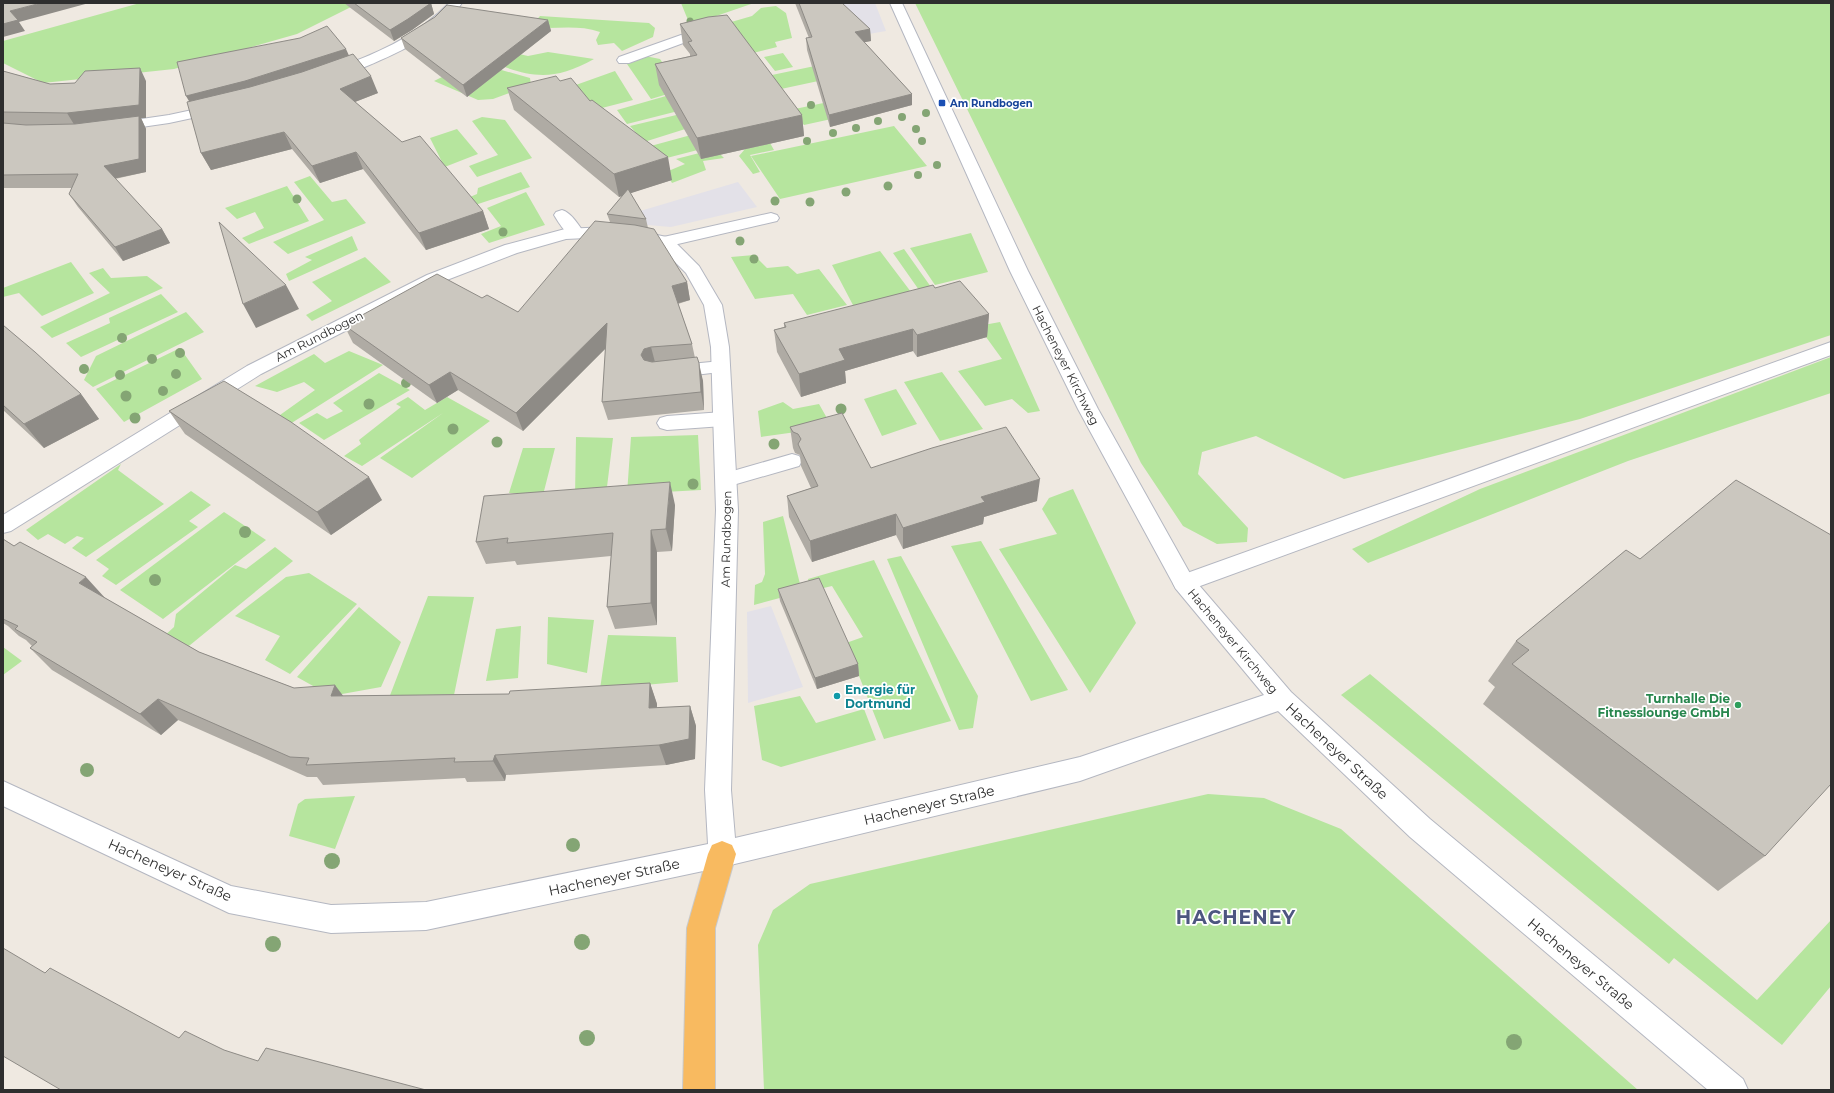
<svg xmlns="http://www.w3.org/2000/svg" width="1834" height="1093" viewBox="0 0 1834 1093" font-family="Montserrat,sans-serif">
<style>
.industrial{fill:#e3e1e8}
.green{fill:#b6e59e}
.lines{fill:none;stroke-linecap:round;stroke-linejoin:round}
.service-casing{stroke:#b4b7c1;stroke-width:2}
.minor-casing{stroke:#b4b7c1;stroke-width:2}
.trunk-casing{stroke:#c9c9c9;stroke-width:2}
.service{fill:#fff;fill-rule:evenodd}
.minor{fill:#fff;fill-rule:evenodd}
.trunk{fill:#f8ba60;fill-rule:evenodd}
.tree{fill:#84a574}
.wall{fill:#afaba4}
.shaded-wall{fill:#8e8b86}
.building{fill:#cbc7bf;stroke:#8e8b86}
.transit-dot{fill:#1a4fb4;stroke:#fff;stroke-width:1.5}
.culture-dot{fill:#0f9aa8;stroke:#fff;stroke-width:1.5}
.leisure-dot{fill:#2e9e5b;stroke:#fff;stroke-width:1.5}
.labels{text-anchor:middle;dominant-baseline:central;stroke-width:3.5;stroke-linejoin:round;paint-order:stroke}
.far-transit-label{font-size:10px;font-weight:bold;fill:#164399;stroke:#fff;text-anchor:start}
.street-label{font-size:12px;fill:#2e2e2e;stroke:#fff}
.culture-label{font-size:12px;font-weight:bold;fill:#0d838f;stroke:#fff;text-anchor:start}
.leisure-label{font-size:12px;font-weight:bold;fill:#27864d;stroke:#fff;text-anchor:end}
.near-street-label{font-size:14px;fill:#2e2e2e;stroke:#fff}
.near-district-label{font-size:19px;font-weight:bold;letter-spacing:1px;fill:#4d5680;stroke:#fff}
</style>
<rect width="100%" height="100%" fill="#efe9e1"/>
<path class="industrial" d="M827 3H875L886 31 840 39Z
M738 182 757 207 671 227 625 223 620 217Z
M771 606 803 687 748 703 747 612Z"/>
<path class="green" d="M140 3H359L297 34 174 69 43 83 3 63V41Z
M681 3H754L690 25Z
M915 3H1831V335L1580 419 1344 479 1256 436 1202 452 1198 474 1248 528 1247 542 1217 544 1183 526 1141 463Z
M776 6 786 13 792 38 775 42 777 47 741 56 714 27 752 16 761 8Z
M540 16 649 23 655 28 653 37 622 51 614 43 598 45 596 40 600 32C577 24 554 30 530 27Z
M493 48 528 56 548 52 594 59C546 86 524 74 477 57Z
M783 53 793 67 775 71 764 57Z
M645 56 660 59 681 90 651 99 627 64Z
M829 63 837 77 781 89 772 75Z
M498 69 530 78 531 85 493 99 478 100 434 81 452 72Z
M615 71 633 100 598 109 545 96Z
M680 92 690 108 627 124 617 110Z
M833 101 845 116 804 125 790 110Z
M689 112 698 125 644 142 630 126Z
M482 117 505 120 532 158 477 177 469 166 498 155 472 121Z
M894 126 927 166 780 199 751 156Z
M457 129 478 154 437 170 442 162 430 138Z
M702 132 713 146 659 160 647 147Z
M770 143 774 150 750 155 760 172 753 174 739 156 745 149Z
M715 149 724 158 703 161 706 170 672 183 666 172 685 164 676 159Z
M521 172 530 187 475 205 470 197 477 194 478 188Z
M310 176 332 202 346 199 366 223 288 254 273 242 324 220 294 182Z
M287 186 309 221 249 244 242 238 264 228 255 212 237 219 225 208Z
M526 192 545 225 489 243 481 234 501 226 487 208Z
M971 233 988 272 935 285 910 248Z
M352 236 358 250 289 281 286 274 312 260 305 257Z
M904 249 931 287 919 290 893 253Z
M880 251 911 292 854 307 832 265Z
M754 255 767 268 788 266 797 274 819 269 847 305 807 315 793 294 755 299 731 257Z
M365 257 391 282 312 321 306 315 332 301 312 282Z
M71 262 94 293 42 316 19 293 3 297V288Z
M103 268 111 278 147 276 163 288 52 338 40 327 110 293 89 273Z
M161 294 178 312 81 357 66 343 110 323 109 318Z
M186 312 204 332 93 387 84 380 96 356Z
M1000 322 1040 411 1028 413 1012 399 985 406 958 371 1002 359 978 326Z
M180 348 202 379 124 422 96 389Z
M349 351 383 365 290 424 280 415 315 390 304 382 277 392 255 386 314 354 325 363Z
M1831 357V393L1628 461 1368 563 1352 549 1480 489Z
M942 372 983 429 940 441 904 382Z
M379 373 410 390 324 440 299 423 317 413 327 419 343 411 333 403Z
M896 389 917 424 882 436 864 399Z
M408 397 425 410 447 397 490 421 412 478 380 458 443 413 362 466 344 456 361 444 359 440 401 407 396 404Z
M783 402 793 409 819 404 832 427 761 437 758 411Z
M698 435 701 490 627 494 631 437Z
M576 437 613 438 606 495 575 497Z
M523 448H555L543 495 509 493Z
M121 464 118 470 164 504 86 557 72 548 84 538 77 536 65 544 48 534 38 540 26 530Z
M1073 489 1136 623 1090 693 999 549 1057 534 1042 509 1049 498Z
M191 491 211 505 189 521 198 527 116 585 102 576 109 569 96 560Z
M224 512 266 540 163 619 120 590Z
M783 516 802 592 754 605 755 585 762 582 765 574 763 522Z
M981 541 1068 690 1031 701 951 546Z
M275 547 293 561 184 650 162 638 174 627 176 614 235 565 246 569Z
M901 556 978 696 973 728 959 730 887 559Z
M874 560 951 721 884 739 846 643 863 637 832 586 811 591 808 579Z
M309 573 357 604 290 674 265 660 280 636 235 616 286 577Z
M428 596 474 597 454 695 389 698Z
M359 607 401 642 381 687 331 696 297 677Z
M548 617 594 620 587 673 547 664Z
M521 626 518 678 486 681 496 629Z
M608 635 676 637 678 682 600 689Z
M3 647 22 661 3 675Z
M1370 674 1757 1000 1831 920V986L1782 1045 1674 958 1669 964 1341 695Z
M800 696 816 723 864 709 876 740 781 767 762 760 754 706Z
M1208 794 1264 798 1341 829 1638 1090H764L758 945 773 910 810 884Z
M355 796 335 849 289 836 298 804 305 799Z"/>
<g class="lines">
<g class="service-casing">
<path id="service" d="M681 35 686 36 688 39 686 42 629 63H619L617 60 619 57Z
M562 210C572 213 579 226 585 234L583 237C569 241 561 226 554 215L556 212Z
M771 213 777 215 779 218 777 221 665 247 659 246 657 242 659 238Z
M1831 342V355L1192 589 1184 592 1176 589 1173 583 1176 577Z
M721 361 728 363 730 367 728 371 670 378 663 376 661 372 663 368 670 366Z
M723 412 730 414 733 419 730 424 723 426 667 430 660 428 657 423 660 418 667 416Z
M792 454 799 456 802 461 799 466 726 487 719 485 716 480 719 475Z"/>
</g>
<g class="minor-casing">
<path id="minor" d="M449 3H462C441 34 394 55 360 69 351 73 338 79 328 77L326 74 328 71C372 56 417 37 449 3Z
M890 3H902L1028 271 1098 409 1192 577 1291 692 1430 819 1743 1079 1748 1090H1708L1410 837 1278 711 1080 781 722 867 426 930 331 933 229 913 3 806V781L231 886 331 905 426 902 708 844 705 790 716 510 711 347 704 305 686 273 659 246 639 241 607 237 566 239 517 253 439 283 261 374 11 531 3 533V515L247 366 427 275 505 245 565 229 607 227 639 231 671 238 699 266 722 305 729 347 738 510 731 790 735 838 1080 757 1264 695 1176 589 1078 409 1010 271Z
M220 104 225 105 227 108 225 111 169 123 114 131 109 130 107 127 109 124 114 123 169 115Z"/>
</g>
<g class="trunk-casing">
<path id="trunk" d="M722 841 732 845 736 854 715 928V1090H683L687 928 708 854 712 845Z"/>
</g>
<use href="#service" class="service"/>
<use href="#minor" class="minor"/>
<use href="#trunk" class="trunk"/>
</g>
<g class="tree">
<circle cx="690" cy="21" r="3.5"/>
<circle cx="811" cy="105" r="4"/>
<circle cx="926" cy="113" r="4"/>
<circle cx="902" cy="117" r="4"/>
<circle cx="878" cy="121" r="4"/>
<circle cx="856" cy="128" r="4"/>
<circle cx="916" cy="129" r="4"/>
<circle cx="833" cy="133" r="4"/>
<circle cx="807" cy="141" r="4"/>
<circle cx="922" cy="141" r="4"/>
<circle cx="937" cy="165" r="4"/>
<circle cx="918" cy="175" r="4"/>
<circle cx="888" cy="186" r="4.5"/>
<circle cx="846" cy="192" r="4.5"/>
<circle cx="297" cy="199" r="4.5"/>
<circle cx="775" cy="201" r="4.5"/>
<circle cx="810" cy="202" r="4.5"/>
<circle cx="503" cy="232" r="4.5"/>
<circle cx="740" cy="241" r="4.5"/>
<circle cx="754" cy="259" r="4.5"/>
<circle cx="122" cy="338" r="5"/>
<circle cx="180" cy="353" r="5"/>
<circle cx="152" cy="359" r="5"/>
<circle cx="84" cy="369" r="5"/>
<circle cx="176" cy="374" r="5"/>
<circle cx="120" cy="375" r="5"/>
<circle cx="406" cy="383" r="5"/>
<circle cx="163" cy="391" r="5"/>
<circle cx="126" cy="396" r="5.5"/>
<circle cx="369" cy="404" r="5.5"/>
<circle cx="841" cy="409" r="5.5"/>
<circle cx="135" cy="418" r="5.5"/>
<circle cx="453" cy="429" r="5.5"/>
<circle cx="497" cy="442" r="5.5"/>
<circle cx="774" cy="444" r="5.5"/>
<circle cx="693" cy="484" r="5.5"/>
<circle cx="245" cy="532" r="6"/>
<circle cx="155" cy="580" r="6"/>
<circle cx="87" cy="770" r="7"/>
<circle cx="573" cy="845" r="7"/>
<circle cx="332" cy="861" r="8"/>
<circle cx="582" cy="942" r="8"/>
<circle cx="273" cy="944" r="8"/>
<circle cx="587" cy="1038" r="8"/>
<circle cx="1514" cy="1042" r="8"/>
</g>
<path class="wall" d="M344 3H431L434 14 412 30 394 41Z
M795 3H842L870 29 871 41 864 42 912 94V105L830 127 807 50 806 38H809Z
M435 17 548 20 551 31 467 97 405 49 401 38Z
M680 24 802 115 804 136 701 159 659 85 655 64 690 56V54L683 45Z
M349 55 378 93 355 102 483 211 489 229 426 250 363 169 320 183 292 149 211 170 201 153Z
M3 71 50 84 146 81V118H141L146 129V172L115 179 162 229 170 243 123 261 78 207 69 194 72 188H3Z
M560 81 590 101 672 180 630 193 646 219 648 228 687 282 690 300 678 304 692 344 695 358 703 381 704 410 608 420 602 402 606 348 523 431 458 390 437 403 353 343 344 325 482 298 518 312 610 222 607 214 622 196 619 197 514 110 507 88Z
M935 288 989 314 987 337 917 357 913 351 845 371 846 383 801 397 777 352 774 330 784 327V323Z
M3 325 81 394 99 419 44 448 3 410Z
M169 411 382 500 331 535 185 434Z
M790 427 871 468 1037 501 984 517 983 524 903 549 896 535 812 562 789 517 787 496 811 488 801 466 800 455 795 453 793 448Z
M675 505 672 551 657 552V625L615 629 607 607 611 556 517 565 515 561 486 564 476 542Z
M3 539 14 546 199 652 294 688 343 696 509 694 650 683 657 704V708L690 706 696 726 695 759 666 765 506 775 505 781 467 782 465 778 323 785 317 777H307L178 720 161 735 52 670 30 648 32 646 26 640 19 636 8 626 3 623Z
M1626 550 1765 856 1718 891 1483 704 1495 687 1488 681 1516 641Z
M778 589 858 664 859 676 817 689 780 601Z"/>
<path class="shaded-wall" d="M41 3H89L19 22 25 31 3 37V24L10 11Z
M431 3 434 14 412 30 394 41 390 30Z
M548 20 551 31 467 97 463 85Z
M870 29 871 41 855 44V32Z
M346 49 351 60 193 108 186 96Z
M140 68 146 81V118H141L146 129V172L112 179 104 166 75 126 67 113Z
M371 76 378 93 347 105 340 89Z
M912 94V105L830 127 829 115Z
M802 115 804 136 701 159 697 138Z
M284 132 292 149 211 170 201 153Z
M356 152 363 169 320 183 312 166Z
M668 157 672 180 619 197 614 174Z
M483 211 489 229 426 250 419 233Z
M162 229 170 243 123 261 115 247Z
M687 282 690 300 675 304 672 286Z
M286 285 299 309 256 328 243 304Z
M989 314 987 337 917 357V335Z
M607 323 612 342 523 431 516 413Z
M913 329V351L845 371 846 383 801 397 799 374 839 349Z
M651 347 656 366 649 368 641 355 644 349Z
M699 363 703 381 704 410 701 392Z
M450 372 458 390 437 403 429 385Z
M81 394 99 419 44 448 24 424Z
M369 477 382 500 331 535 317 512Z
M1040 479 1037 501 984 517 983 524 903 549V528L981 497Z
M670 482 675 505 672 551 666 529Z
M896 514V535L812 562 810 541Z
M651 530 657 552V625L651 603Z
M86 577 106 599 79 583Z
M858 664 859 676 817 689 815 678Z
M650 683 657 704 656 729 649 708Z
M335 685 350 705 331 696Z
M158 699 178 720 161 735 140 714Z
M690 706 696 726 695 759 666 765 659 745Z
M495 755 506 775 505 781 493 761Z"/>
<path class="building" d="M3 3H41L10 11 18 20 3 24Z
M354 3H431L408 19 390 30Z
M799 3H842L870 29 855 32 912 94 829 115 806 38 812 37Z
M447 5 548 20 463 85 401 38 435 17Z
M727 15 802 115 697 138 655 64 697 55 688 42 692 41 680 24 708 17Z
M327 26 346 49 245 81 186 96 177 62 300 38Z
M353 54 371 76 340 89 402 142 420 136 483 211 419 233 356 152 312 166 284 132 201 153 187 102 250 87 302 72Z
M140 68 139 105 67 113 3 112V71L50 84 75 83 85 71Z
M556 76 560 81 571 78 590 101 592 100 668 157 614 174 507 88Z
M139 116V159L104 166 162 229 115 247 69 194 78 174 3 175V123L26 125 75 124Z
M628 189 646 219 607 214Z
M595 221 635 225 654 229 687 282 672 286 692 344 651 347 644 349 641 355 644 360 652 362 697 357 699 363 701 392 602 402 607 323 516 413 450 372 429 385 344 325 437 274 482 298 487 295 518 312Z
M219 222 286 285 243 304Z
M960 281 989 314 917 335 913 329 839 349 845 360 799 374 774 330 786 327 784 323 933 285 935 288Z
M3 325 35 352 81 394 24 424 3 405Z
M224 381 291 422 369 477 317 512 169 411Z
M842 413 871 468 932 448 1006 427 1040 479 981 497 985 502 903 528 896 514 810 541 787 496 818 486 798 444 801 439 798 434 793 432 790 427Z
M1736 480 1831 535V784L1765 856 1512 664 1529 650 1516 641 1626 550 1640 559Z
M670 482 666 529 651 530V603L607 607 613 533 507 543 508 538 476 542 484 496Z
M3 539 14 546 20 542 86 577 79 583 199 652 294 688 335 685 331 696 509 694 510 691 650 683 649 708 690 706 689 739 659 745 495 755 493 761 454 762 455 758 306 765 309 758 290 757 158 699 140 714 30 648 37 642 15 629 18 626 3 619Z
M819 578 858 664 815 678 778 589Z
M3 948 45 973 50 968 179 1038 185 1031 224 1050 258 1061 266 1048 426 1090H61L3 1056Z"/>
<rect class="transit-dot" x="938" y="99" width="8" height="8" rx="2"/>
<circle class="culture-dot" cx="837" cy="696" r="4"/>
<circle class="leisure-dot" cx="1738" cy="705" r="4"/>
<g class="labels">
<g class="far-transit-label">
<text x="950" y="103">Am Rundbogen</text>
</g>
<g class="street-label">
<text transform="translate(319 336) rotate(-27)">Am Rundbogen</text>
<text transform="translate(1066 365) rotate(63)">Hacheneyer Kirchweg</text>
<text transform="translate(726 539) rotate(-89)">Am Rundbogen</text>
<text transform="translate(1233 641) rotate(50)">Hacheneyer Kirchweg</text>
</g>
<g class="culture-label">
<text x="845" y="689">Energie für<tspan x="845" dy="14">Dortmund</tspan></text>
</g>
<g class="leisure-label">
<text x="1730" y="698">Turnhalle Die<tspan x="1730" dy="14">Fitnesslounge GmbH</tspan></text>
</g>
<g class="near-street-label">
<text transform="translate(1337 751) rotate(43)">Hacheneyer Straße</text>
<text transform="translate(929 805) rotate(-13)">Hacheneyer Straße</text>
<text transform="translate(170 870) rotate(24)">Hacheneyer Straße</text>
<text transform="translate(614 877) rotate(-12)">Hacheneyer Straße</text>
<text transform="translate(1581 964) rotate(40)">Hacheneyer Straße</text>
</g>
<g class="near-district-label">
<text x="1236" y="917">HACHENEY</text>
</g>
</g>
<rect width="1834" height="1093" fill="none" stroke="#2e2e2e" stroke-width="8"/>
</svg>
